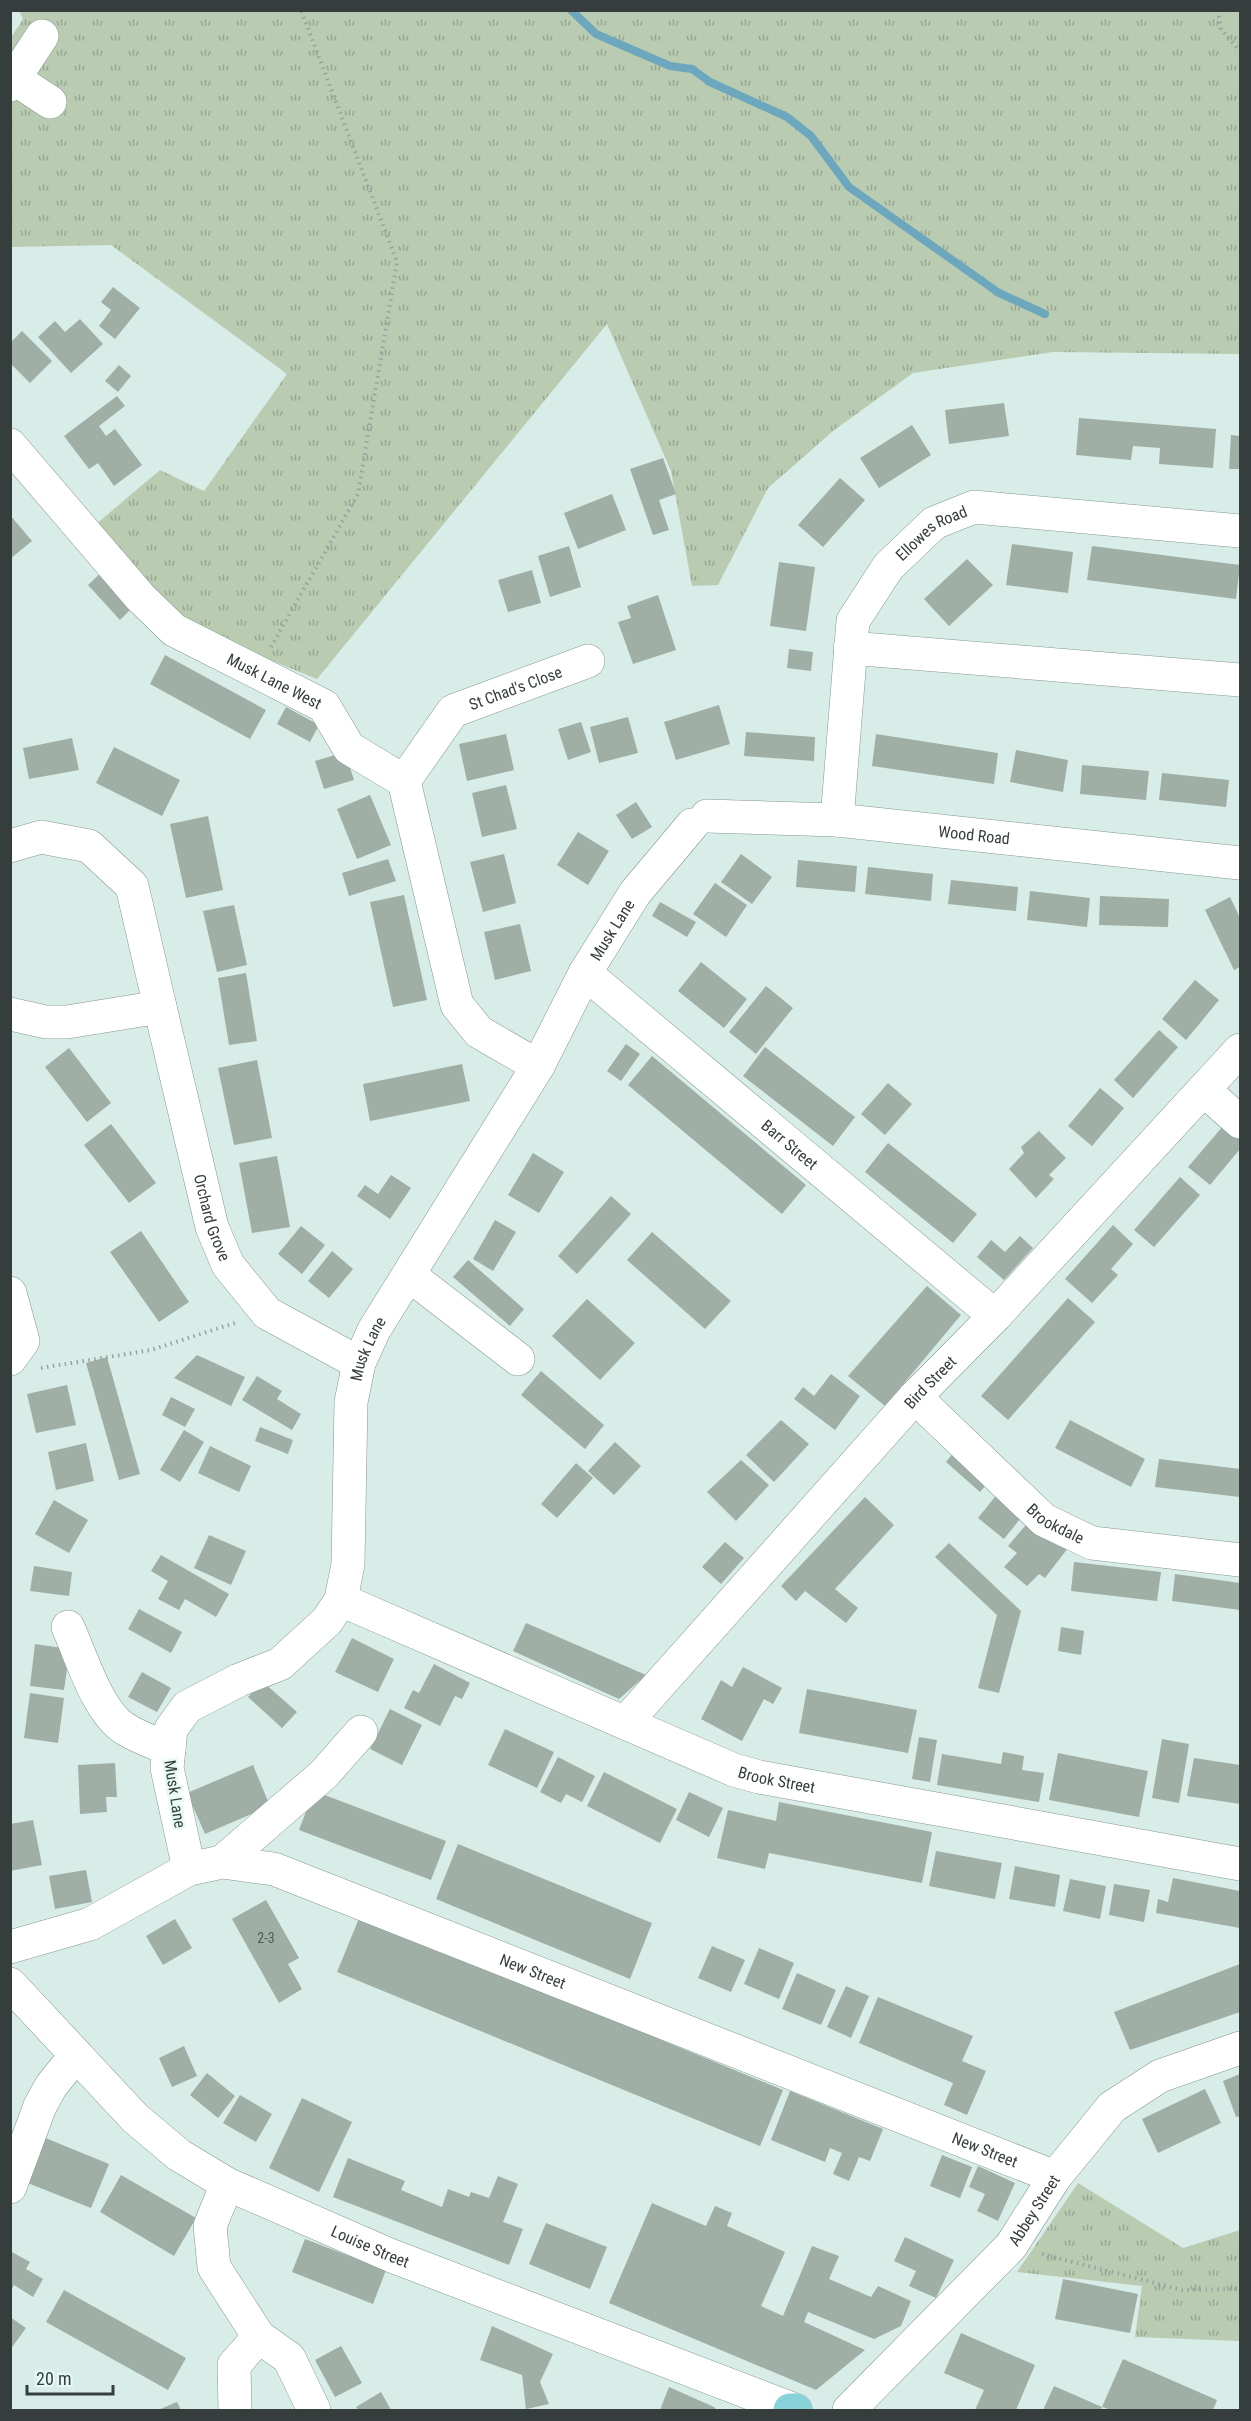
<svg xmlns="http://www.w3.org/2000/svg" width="1251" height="2421" viewBox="0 0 1251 2421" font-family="'Roboto Condensed',sans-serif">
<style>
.park{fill:url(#park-tufts)}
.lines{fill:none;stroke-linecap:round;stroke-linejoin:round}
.stream{stroke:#6da7be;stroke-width:8}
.building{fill:#9fafa5}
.minor-casing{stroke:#859894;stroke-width:34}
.major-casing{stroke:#c7c9c9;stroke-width:34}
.path{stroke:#95a4a1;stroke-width:4;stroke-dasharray:1.5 4.5;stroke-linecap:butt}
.minor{stroke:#fff;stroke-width:33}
.major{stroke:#89d2d9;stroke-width:33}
.labels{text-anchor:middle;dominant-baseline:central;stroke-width:5;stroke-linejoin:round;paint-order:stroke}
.number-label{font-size:14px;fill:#505a57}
.street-label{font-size:16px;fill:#363e3d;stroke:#e5f9f5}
</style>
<defs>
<pattern id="park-tufts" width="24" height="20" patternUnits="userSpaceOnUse" patternTransform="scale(1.5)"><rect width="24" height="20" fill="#b9ccb2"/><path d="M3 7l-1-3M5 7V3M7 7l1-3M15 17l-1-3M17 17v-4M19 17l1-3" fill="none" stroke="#97a792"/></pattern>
</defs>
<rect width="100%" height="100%" fill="#d8ece8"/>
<path class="park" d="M19 10 1240 11V354L1053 352 913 373 833 431 768 488 718 585 692 586 671 471 607 324 317 679 174 621 88 531 160 470 204 491 287 374 111 245 11 247 10 39 23 19Z
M1078 2183 1183 2248 1240 2230V2341L1135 2337 1142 2286 1017 2272Z"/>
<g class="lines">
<path class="stream" d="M571 10 596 34 670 66 692 69 710 82 787 117 811 136 849 187 999 293 1045 314"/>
</g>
<path class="building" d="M113 287 140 308 115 339 99 326 111 310 101 302Z
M80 319 103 344 71 373 38 337 55 321 65 332Z
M22 331 52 361 30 383 10 363V343Z
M119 365 131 376 118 392 105 381Z
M117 396 125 406 99 426 106 436 115 429 142 465 114 486 98 463 89 469 64 436Z
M1004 403 1009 436 949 444 945 410Z
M1079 418 1216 429 1213 468 1159 464 1160 448 1133 446 1131 460 1076 455Z
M912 425 931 455 879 488 860 458Z
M1231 435 1240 436V469H1229Z
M663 458 676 494 659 500 669 530 653 535 630 469Z
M840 478 865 500 823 547 798 525Z
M612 494 626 530 578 549 564 513Z
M10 515 32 541 10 559Z
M1012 544 1073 552 1068 593 1006 585Z
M569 546 581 587 550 597 538 556Z
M1092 546 1240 565 1236 599 1087 580Z
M967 559 993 585 949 626 924 599Z
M779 562 815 567 806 631 770 626Z
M106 568 138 602 120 620 88 585Z
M532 570 541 603 508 612 498 580Z
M658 595 676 650 633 664 618 622 631 618 627 606Z
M789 649 813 652 811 671 787 668Z
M165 655 266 710 250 739 150 684Z
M719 705 730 744 676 760 664 722Z
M286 707 319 725 310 742 277 724Z
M628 717 638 753 599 763 590 727Z
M581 722 591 752 568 760 558 729Z
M746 732 815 737 814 761 744 756Z
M506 734 514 770 467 781 459 744Z
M876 734 998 753 994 784 872 766Z
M72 738 79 770 29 779 23 748Z
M114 747 180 780 162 816 96 783Z
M1016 750 1068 760 1063 792 1010 782Z
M345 752 354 780 324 789 315 761Z
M1082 765 1149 771 1146 800 1080 794Z
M1162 773 1229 780 1226 807 1159 800Z
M506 785 517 829 482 837 472 793Z
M370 795 391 845 357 859 337 809Z
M636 802 652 827 632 839 616 815Z
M208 816 223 890 186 898 170 824Z
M578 832 609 851 588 885 557 865Z
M504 854 516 903 483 912 470 862Z
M741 854 772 877 752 904 721 882Z
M388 859 396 881 349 896 342 873Z
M798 860 857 866 855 892 796 887Z
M868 867 933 874 931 901 865 894Z
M951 880 1018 887 1016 911 948 904Z
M715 883 747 905 726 937 693 914Z
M1030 891 1090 898 1087 927 1027 920Z
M404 895 427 1000 393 1007 370 902Z
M1100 896 1169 899 1168 927 1099 925Z
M1230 897 1240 918V967L1234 970 1205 910Z
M660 902 696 922 687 937 652 916Z
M234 905 247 965 217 972 203 911Z
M520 924 531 971 495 980 484 932Z
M701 962 747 999 724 1028 678 991Z
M246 973 257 1041 229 1045 218 978Z
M1195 980 1219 1000 1186 1040 1162 1019Z
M766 986 793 1008 756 1054 729 1032Z
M1159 1030 1178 1047 1133 1098 1114 1080Z
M626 1044 640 1054 621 1081 607 1071Z
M765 1047 855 1117 833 1146 743 1076Z
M69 1048 111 1103 87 1122 45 1067Z
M652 1056 806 1185 782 1214 628 1085Z
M257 1060 272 1138 234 1145 218 1068Z
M462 1064 470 1101 370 1121 363 1084Z
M888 1083 912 1104 885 1135 861 1114Z
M1100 1088 1124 1108 1092 1146 1068 1126Z
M1229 1119 1240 1128V1149L1210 1185 1188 1167Z
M111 1124 156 1183 129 1203 84 1145Z
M1039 1131 1066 1158 1049 1175 1054 1179 1036 1198 1009 1169 1024 1153 1021 1147Z
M888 1143 977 1214 953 1243 865 1172Z
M533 1153 564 1172 539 1213 508 1195Z
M277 1156 290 1227 252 1233 239 1163Z
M391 1175 411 1188 390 1219 357 1196 365 1185 378 1194Z
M1180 1177 1200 1195 1154 1247 1134 1230Z
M611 1196 631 1214 577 1274 558 1256Z
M495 1220 516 1232 493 1271 473 1259Z
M1113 1225 1133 1244 1111 1269 1118 1275 1092 1303 1065 1279Z
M301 1226 325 1245 302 1274 278 1254Z
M141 1231 189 1302 159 1322 110 1252Z
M652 1232 731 1301 705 1329 627 1260Z
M1020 1236 1033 1248 1004 1280 977 1257 991 1240 1005 1252Z
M332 1251 353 1269 329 1298 308 1281Z
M468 1260 524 1309 510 1326 453 1277Z
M927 1286 961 1315 885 1406 848 1376Z
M1068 1298 1095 1322 1008 1420 981 1396Z
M587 1299 635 1343 600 1380 552 1336Z
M197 1355 245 1377 231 1406 174 1378Z
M107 1357 140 1474 119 1480 86 1363Z
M541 1371 604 1425 585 1449 521 1395Z
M831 1374 860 1396 835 1430 794 1399 803 1387 814 1396Z
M257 1376 282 1391 277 1399 301 1414 292 1430 242 1400Z
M67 1385 76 1425 36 1433 27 1394Z
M171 1397 195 1409 185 1427 162 1415Z
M781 1420 809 1444 774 1482 746 1455Z
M1070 1420 1145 1459 1131 1487 1055 1448Z
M260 1427 293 1440 288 1454 255 1441Z
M184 1430 204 1442 180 1482 160 1470Z
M615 1442 641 1466 614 1495 588 1471Z
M86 1443 94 1481 56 1490 48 1452Z
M210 1446 251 1466 239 1492 198 1473Z
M958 1447 993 1477 980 1492 946 1462Z
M1159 1459 1240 1469V1497L1155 1487Z
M741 1460 769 1485 736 1521 707 1492Z
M576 1463 593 1478 557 1518 541 1504Z
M998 1493 1024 1514 1004 1539 978 1518Z
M865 1497 894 1525 835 1589 858 1608 846 1623 805 1591 796 1601 781 1586Z
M54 1500 88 1520 69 1553 35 1534Z
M1031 1519 1068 1548 1045 1578 1039 1574 1027 1586 1004 1567 1017 1553 1008 1546Z
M209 1535 246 1551 231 1585 194 1568Z
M725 1542 744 1558 721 1584 702 1567Z
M949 1543 1021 1611 999 1693 978 1688 997 1615 935 1557Z
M161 1555 229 1594 216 1617 185 1599 179 1610 158 1599 168 1581 151 1571Z
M1074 1562 1161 1572 1157 1601 1071 1591Z
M34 1566 72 1572 69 1596 30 1591Z
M1175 1574 1240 1583V1610L1172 1601Z
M139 1609 182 1632 171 1653 128 1629Z
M526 1623 646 1675 619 1699 513 1651Z
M1061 1627 1084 1631 1081 1655 1058 1651Z
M352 1638 394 1659 378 1692 335 1672Z
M35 1644 70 1649 64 1690 30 1686Z
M434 1664 470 1683 462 1699 455 1696 440 1726 404 1708 413 1690 419 1693Z
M743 1667 782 1688 773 1704 764 1699 742 1741 701 1719 721 1680 732 1687Z
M142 1672 171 1688 157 1712 128 1697Z
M262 1681 297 1712 282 1728 248 1697Z
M807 1689 917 1710 908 1753 799 1733Z
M30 1693 64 1698 58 1743 24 1738Z
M390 1709 422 1725 402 1765 370 1749Z
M505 1729 554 1752 537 1788 488 1765Z
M919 1737 937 1740 930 1782 912 1779Z
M1162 1739 1189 1744 1179 1803 1152 1798Z
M1003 1752 1024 1756 1022 1770 1044 1773 1039 1802 937 1785 942 1754 1001 1764Z
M1058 1753 1148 1771 1139 1817 1049 1800Z
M558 1757 595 1776 582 1802 566 1794 561 1803 540 1792Z
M1194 1758 1240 1765V1804L1187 1796Z
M115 1763 117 1797H106L107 1812 80 1814 78 1765Z
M253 1765 270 1806 205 1834 187 1793Z
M604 1772 677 1809 660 1843 587 1806Z
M314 1791 446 1841 431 1880 299 1830Z
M689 1792 723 1808 709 1837 676 1820Z
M779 1802 932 1832 922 1883 769 1853 765 1869 717 1858 728 1810 776 1821Z
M33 1820 42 1865 10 1871V1824Z
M458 1844 652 1923 630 1979 436 1899Z
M936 1851 1002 1863 995 1899 929 1886Z
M1015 1866 1060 1875 1055 1907 1009 1899Z
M86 1870 92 1902 55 1909 49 1876Z
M1173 1878 1240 1891V1928L1156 1913 1158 1899 1168 1902Z
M1070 1879 1106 1886 1100 1919 1063 1911Z
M1114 1884 1150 1890 1144 1922 1109 1915Z
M266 1900 299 1958 288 1964 302 1989 279 2003 232 1919Z
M360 1916 783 2090 760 2146 337 1972Z
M175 1919 192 1948 163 1965 146 1936Z
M712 1946 745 1960 731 1992 698 1978Z
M759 1948 794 1963 779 1999 744 1984Z
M1240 1964V2012L1130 2050 1114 2012Z
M797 1973 836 1990 821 2025 782 2009Z
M846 1986 869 1996 851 2038 827 2027Z
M878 1997 973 2036 962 2061 986 2071 967 2115 944 2105 953 2083 859 2043Z
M184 2046 197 2076 172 2087 159 2058Z
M207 2073 235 2096 218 2118 190 2095Z
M1240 2074V2116L1236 2117 1223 2081Z
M1205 2089 1221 2123 1158 2153 1142 2119Z
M790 2091 883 2129 870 2161 859 2157 849 2181 833 2174 842 2153 830 2148 825 2162 771 2140Z
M240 2095 272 2114 256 2142 223 2123Z
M302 2098 352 2122 319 2192 269 2168Z
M43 2137 109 2164 91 2208 25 2182Z
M942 2155 972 2167 960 2198 930 2186Z
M348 2158 405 2181 401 2190 442 2207 448 2189 469 2197 471 2192 489 2198 498 2176 518 2184 503 2222 523 2229 509 2265 333 2197Z
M978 2166 1015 2183 998 2221 977 2211 985 2194 969 2187Z
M121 2175 196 2218 174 2256 100 2212Z
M652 2203 706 2226 715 2206 732 2213 727 2226 785 2252 761 2306 783 2316 812 2246 839 2256 829 2279 871 2297 878 2286 911 2301 901 2326 874 2339 808 2312 804 2322 865 2350 816 2390 609 2303Z
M546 2223 607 2247 590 2289 529 2264Z
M905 2237 954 2260 936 2298 909 2286 916 2271 894 2261Z
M305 2239 386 2270 373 2304 292 2272Z
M10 2251 30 2262 26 2269 43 2279 33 2297 14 2285 10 2292Z
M1063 2279 1138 2294 1130 2333 1055 2319Z
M64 2290 186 2358 168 2390 46 2322Z
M10 2317 26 2328 10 2350Z
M492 2326 553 2354 540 2382 549 2404 526 2409 522 2375 480 2360Z
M961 2333 1035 2365 1016 2410H975L984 2390 944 2373Z
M341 2346 362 2383 335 2397 315 2360Z
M1123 2359 1217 2400 1213 2410H1111L1102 2407Z
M1054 2386 1102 2407 1101 2410H1043Z
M669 2387 714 2407 717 2410H660Z
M381 2392 391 2410H358L356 2407Z
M177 2402 181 2410H158Z"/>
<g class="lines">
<g class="minor-casing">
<g id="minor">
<path d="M15 79 50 102"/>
<path d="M10 85 42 36"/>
<path id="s1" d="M10 445 140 597 174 630 324 706 349 748 404 781 457 1005 479 1032 538 1066"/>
<path d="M850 648 1240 680"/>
<path id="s2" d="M404 781 453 711 588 661"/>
<path id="s3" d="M707 816 837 820 1240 863"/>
<path id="s4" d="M837 820 853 621 888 567 934 523 974 507 1240 531"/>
<path d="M10 846 41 837 89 846 132 886 160 1007"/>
<path id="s5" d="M585 973 995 1316"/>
<path id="s6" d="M10 1014 46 1022H67L160 1007 212 1227 228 1265 267 1313 359 1363"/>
<path d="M1204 1090 1240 1122"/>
<path d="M409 1275 518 1359"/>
<path d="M10 1293 23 1341 10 1359"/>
<path id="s7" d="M915 1397 1044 1520 1092 1543 1240 1560"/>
<path id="s8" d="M341 1600 734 1770 759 1777 1240 1864"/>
<path d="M68 1627C81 1656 98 1714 127 1730 140 1738 155 1743 169 1749"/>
<path id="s9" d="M626 1722 915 1397 995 1316 1240 1050"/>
<path d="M222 1862 324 1774 361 1732"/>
<path id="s10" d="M189 1869 167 1768 171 1729 187 1707 239 1680 280 1664 327 1621 341 1600 348 1564 351 1402 359 1363 374 1330 538 1066 585 973 635 893 692 825"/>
<path id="s11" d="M10 1947 90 1924 189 1869 222 1862 274 1869 1055 2177"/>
<path id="s12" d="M10 1984 135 2118 179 2155 227 2184 392 2256 792 2409"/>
<path d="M227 2184 210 2226 214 2267 259 2337 289 2358 314 2410"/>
<path d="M10 2187 40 2106 51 2086 76 2055"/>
<path d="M235 2410 234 2365 259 2337"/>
<path id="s13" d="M849 2410 1011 2246 1055 2177 1112 2107 1160 2076 1240 2048"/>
</g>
</g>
<g class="major-casing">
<path id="major" d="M790 2410H796"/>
</g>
<path class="path" d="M1218 10 1221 29 1240 51
M271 647 358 494 397 262 301 10
M41 1368 151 1350 235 1323
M1042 2254 1182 2290 1240 2289"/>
<use href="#minor" class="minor"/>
<use href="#major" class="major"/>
</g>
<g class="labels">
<g class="number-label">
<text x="266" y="1938">2-3</text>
</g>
<g class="street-label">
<text stroke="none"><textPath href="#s4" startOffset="320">Ellowes Road</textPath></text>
<text stroke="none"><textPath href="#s1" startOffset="360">Musk Lane West</textPath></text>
<text stroke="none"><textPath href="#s2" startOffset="152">St Chad's Close</textPath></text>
<text stroke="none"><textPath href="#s3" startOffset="268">Wood Road</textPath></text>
<text stroke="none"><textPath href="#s10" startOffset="1102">Musk Lane</textPath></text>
<text stroke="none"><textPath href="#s5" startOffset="267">Barr Street</textPath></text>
<text stroke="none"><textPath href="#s6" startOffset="369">Orchard Grove</textPath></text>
<text stroke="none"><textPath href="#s10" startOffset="616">Musk Lane</textPath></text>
<text stroke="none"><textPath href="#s9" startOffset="456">Bird Street</textPath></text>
<text stroke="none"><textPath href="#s7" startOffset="190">Brookdale</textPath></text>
<text stroke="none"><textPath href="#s8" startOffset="472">Brook Street</textPath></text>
<text transform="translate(175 1794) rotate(81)">Musk Lane</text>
<text stroke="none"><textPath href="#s11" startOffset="561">New Street</textPath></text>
<text stroke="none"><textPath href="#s11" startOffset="1047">New Street</textPath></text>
<text stroke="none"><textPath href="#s13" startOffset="273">Abbey Street</textPath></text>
<text stroke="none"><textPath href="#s12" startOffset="453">Louise Street</textPath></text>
</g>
</g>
<rect width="1251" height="2421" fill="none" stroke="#363e3d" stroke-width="24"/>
<path d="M27 2385v9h86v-9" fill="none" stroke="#363e3d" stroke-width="3"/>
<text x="36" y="2385" font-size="18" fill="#363e3d" stroke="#e5f9f5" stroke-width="4.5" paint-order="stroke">20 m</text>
</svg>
